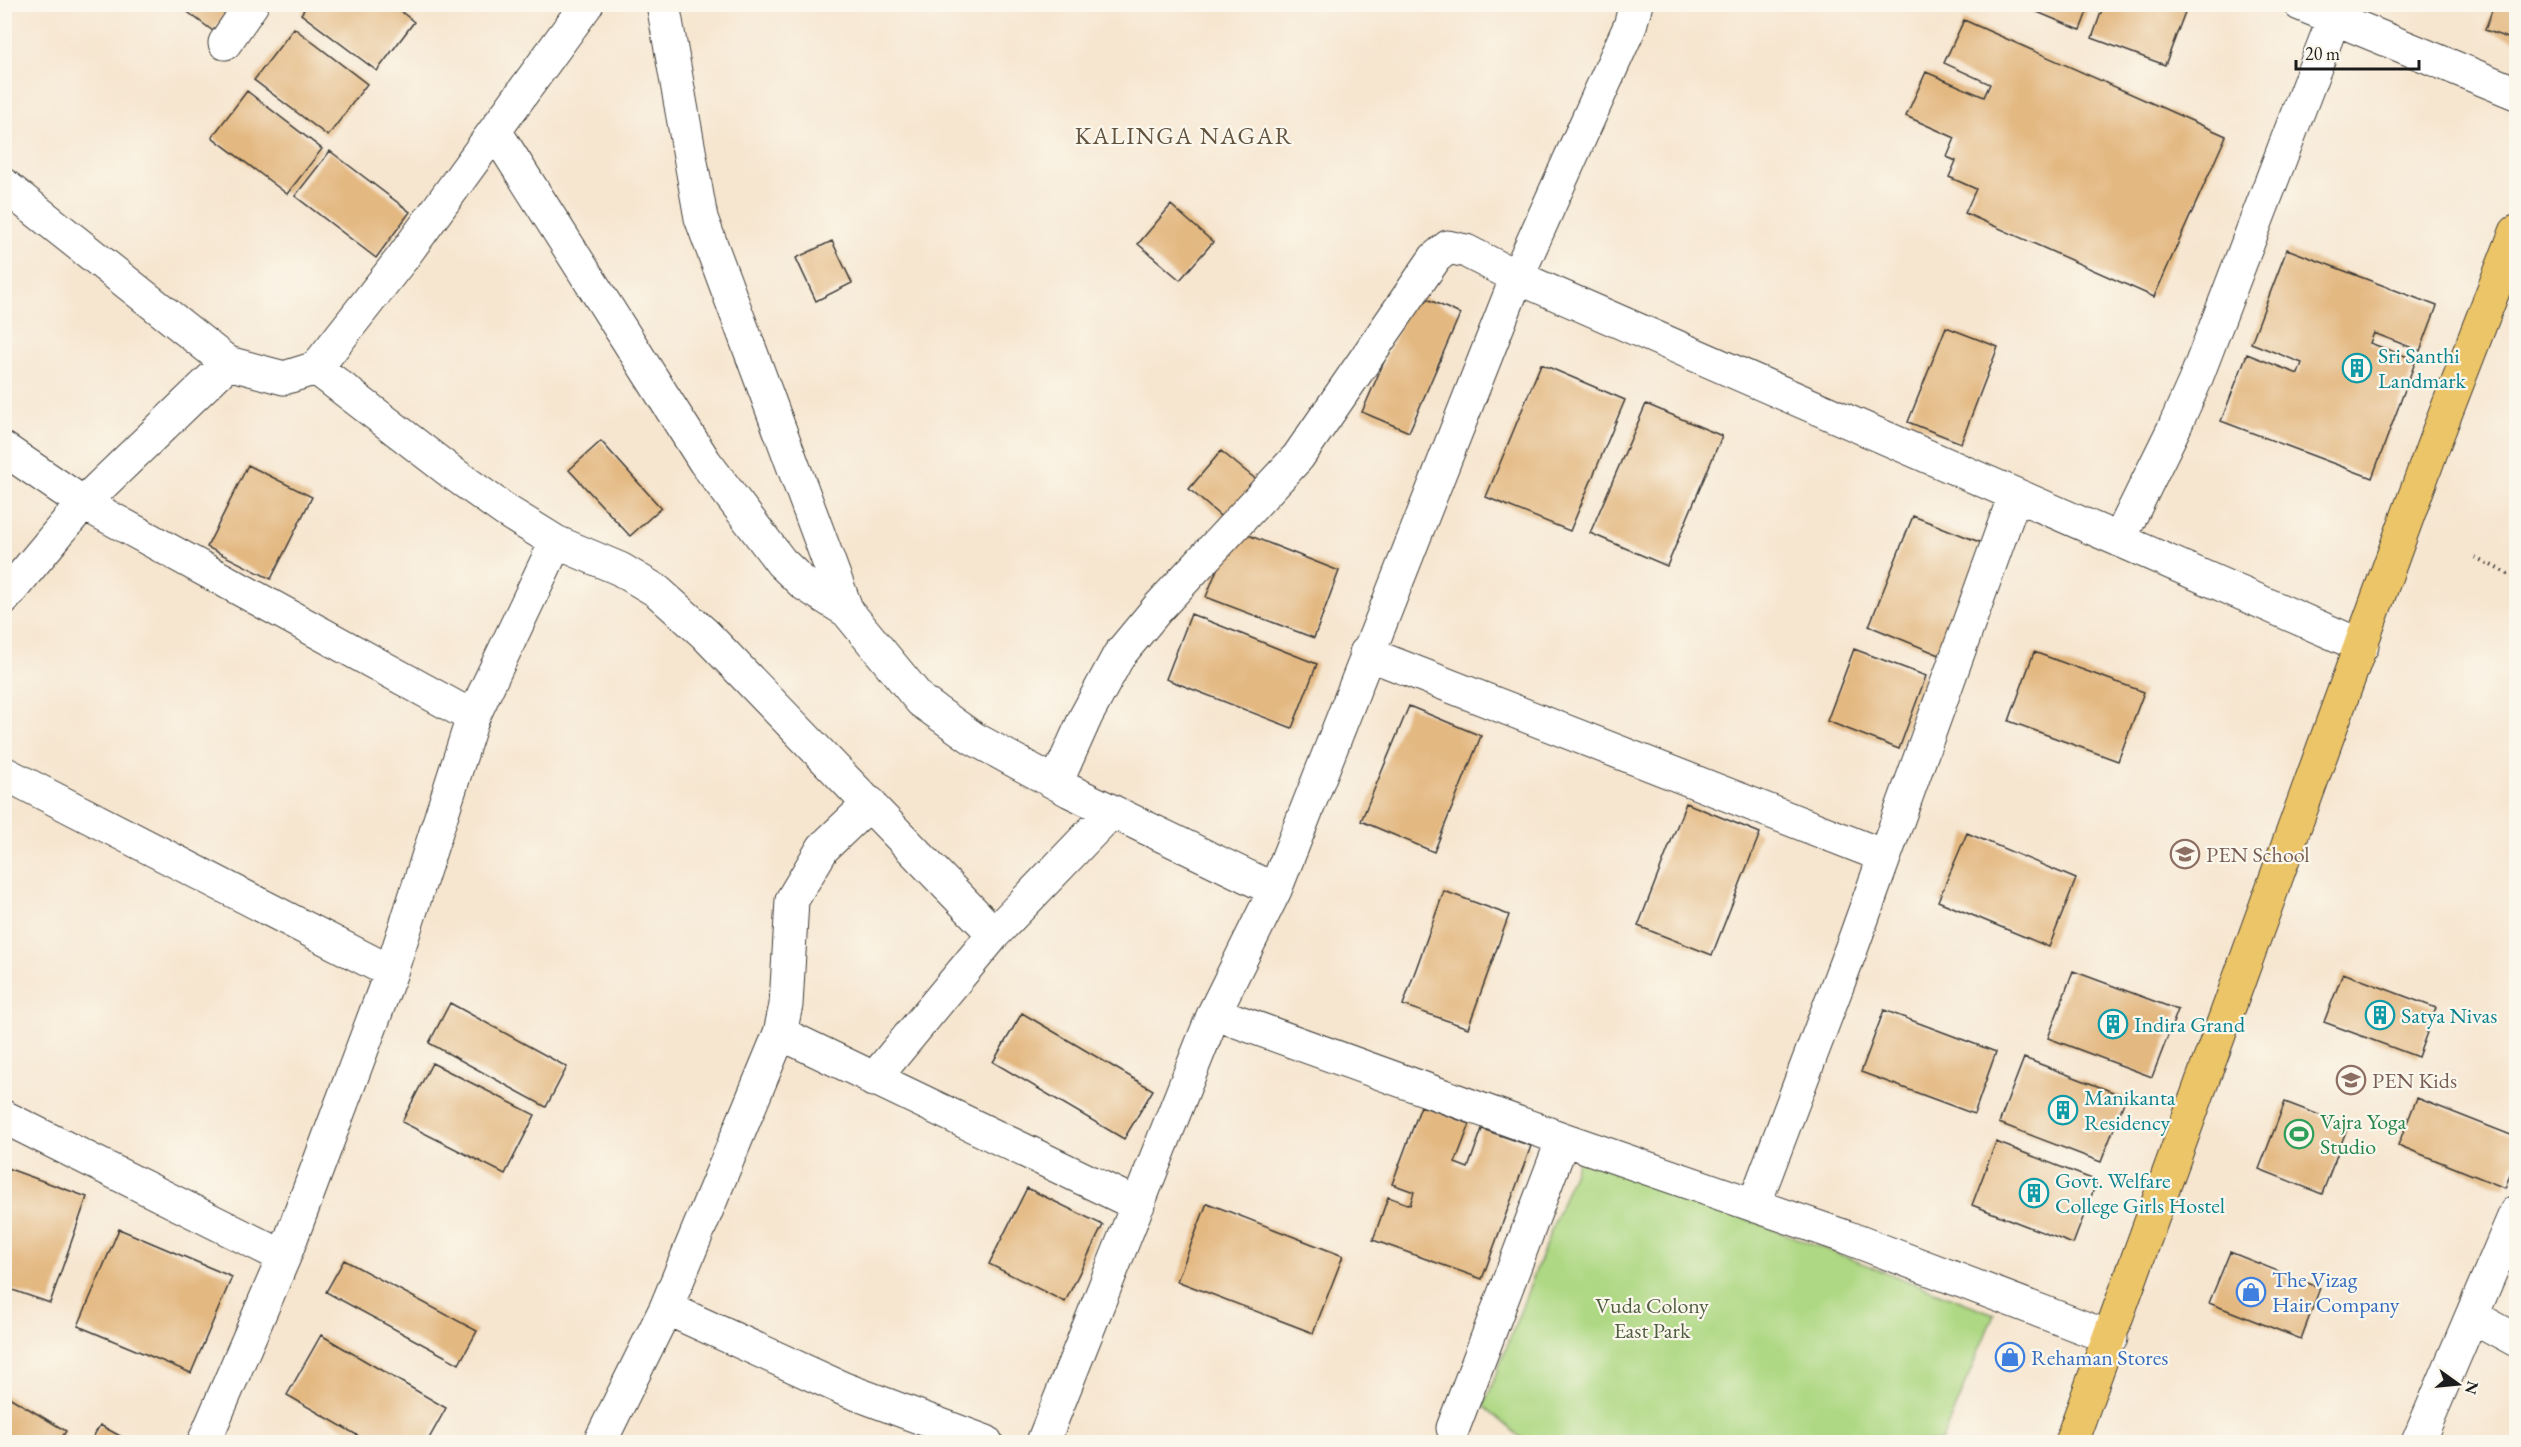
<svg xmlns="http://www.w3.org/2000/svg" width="2521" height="1447" viewBox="0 0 2521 1447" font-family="'EB Garamond',serif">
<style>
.green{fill:#aed883;stroke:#657a50;stroke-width:1.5}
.building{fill:#e3b881}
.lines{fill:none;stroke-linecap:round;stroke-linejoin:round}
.minor-casing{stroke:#3d3a37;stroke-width:35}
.major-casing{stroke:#3d3a37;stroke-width:35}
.path{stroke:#3d3a37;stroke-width:4;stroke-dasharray:1.5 4.5;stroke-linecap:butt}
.minor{stroke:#fff;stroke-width:33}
.major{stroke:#edc569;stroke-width:33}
.labels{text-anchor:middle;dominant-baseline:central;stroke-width:4.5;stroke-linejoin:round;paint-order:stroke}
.culture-label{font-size:22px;fill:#0d838f;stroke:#fbf7ec;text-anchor:start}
.education-label{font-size:22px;fill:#785e54;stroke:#fbf7ec;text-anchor:start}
.leisure-label{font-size:22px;fill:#27864d;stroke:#fbf7ec;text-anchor:start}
.shop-label{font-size:22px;fill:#366cbe;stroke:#fbf7ec;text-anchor:start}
.park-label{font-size:22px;fill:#4f5e40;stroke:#fbf7ec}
.neighbourhood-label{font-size:24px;letter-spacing:1.5px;fill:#62533f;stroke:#fbf7ec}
</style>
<rect width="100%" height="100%" fill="#fbf7ec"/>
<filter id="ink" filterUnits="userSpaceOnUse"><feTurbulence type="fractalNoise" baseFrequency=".0167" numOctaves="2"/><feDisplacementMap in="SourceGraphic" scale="12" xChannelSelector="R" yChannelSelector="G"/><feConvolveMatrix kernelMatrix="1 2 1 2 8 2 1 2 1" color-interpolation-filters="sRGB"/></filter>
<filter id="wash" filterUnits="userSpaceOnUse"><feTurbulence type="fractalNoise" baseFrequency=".008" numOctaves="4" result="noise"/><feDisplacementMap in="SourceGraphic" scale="24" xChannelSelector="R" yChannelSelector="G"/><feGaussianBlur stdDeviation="1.35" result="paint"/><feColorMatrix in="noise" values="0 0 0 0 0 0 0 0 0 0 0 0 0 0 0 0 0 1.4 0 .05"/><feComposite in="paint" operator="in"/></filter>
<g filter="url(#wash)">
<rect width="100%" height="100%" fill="#f6e6d0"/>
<path class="green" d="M1580 1155 1994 1314 1941 1442H1526L1484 1406Z"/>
<g id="blocks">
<path class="building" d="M177 4H232L213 31Z
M308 4H392L414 22 377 71 301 14Z
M2018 4H2090L2080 30Z
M2104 4H2188L2165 65 2092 38Z
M2494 5H2516V41L2485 30Z
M1964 20 2226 136 2154 297 1965 213 1976 189 1949 177 1956 161 1947 157 1955 138 1906 116 1926 72 1984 97 1990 84 1944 63Z
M294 28 367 84 328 136 254 80Z
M247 91 322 149 287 194 212 137Z
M330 151 410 212 376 258 295 196Z
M1171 205 1213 242 1180 280 1138 244Z
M832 241 852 283 816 301 796 258Z
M2287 249 2437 306 2420 351 2374 333 2370 343 2416 360 2372 478 2221 421 2247 354 2298 374 2302 363 2251 343Z
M1414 293 1460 314 1409 432 1362 412Z
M1946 327 1998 347 1961 443 1908 422Z
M1541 364 1625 400 1570 531 1486 497Z
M1646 404 1722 436 1667 566 1590 533Z
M601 441 661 508 630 536 569 470Z
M1221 451 1258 481 1226 521 1189 489Z
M248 465 312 497 271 579 207 547Z
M1913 516 1987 545 1942 656 1869 626Z
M1233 529 1339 571 1314 638 1206 597Z
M1191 614 1317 664 1292 728 1166 679Z
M1854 649 1926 676 1899 749 1827 721Z
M2034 652 2144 692 2118 761 2009 721Z
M1409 706 1481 736 1434 852 1361 821Z
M1686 803 1760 833 1712 955 1638 926Z
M1967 833 2076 879 2049 947 1938 901Z
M1444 891 1509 915 1468 1028 1403 1005Z
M2073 971 2178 1010 2152 1077 2048 1038Z
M2343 973 2436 1008 2418 1057 2324 1022Z
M450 1003 567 1067 546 1107 429 1043Z
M1884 1010 1996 1052 1974 1114 1861 1072Z
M1022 1013 1153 1090 1124 1139 993 1062Z
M2024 1058 2126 1097 2101 1162 1999 1123Z
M432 1063 535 1115 505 1174 402 1122Z
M2417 1098 2516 1137V1158L2505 1188 2398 1145Z
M2285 1102 2348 1126 2322 1194 2259 1169Z
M1421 1106 1470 1124 1455 1163 1468 1168 1482 1129 1531 1146 1482 1279 1373 1240 1388 1197 1410 1205 1414 1192 1392 1184Z
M1996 1142 2097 1181 2073 1244 1972 1205Z
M4 1167 87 1197 50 1303 4 1287Z
M1027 1188 1103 1225 1065 1302 989 1264Z
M1207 1203 1343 1256 1313 1333 1177 1281Z
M119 1229 232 1277 191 1373 78 1326Z
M2230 1252 2320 1288 2301 1339 2209 1303Z
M344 1260 477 1331 459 1364 326 1292Z
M321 1335 446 1408 427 1442H369L287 1395Z
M4 1394 66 1431 59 1442H4Z
M100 1425 131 1442H90Z"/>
</g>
</g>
<g filter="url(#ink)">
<use href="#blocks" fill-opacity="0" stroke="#3d3a37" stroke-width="1.5"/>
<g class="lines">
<g class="minor-casing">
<path id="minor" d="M663 4 701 218 847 611 921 701 973 738 1070 791 1275 890
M2338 4 2334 18 2516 93
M225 43 252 4
M495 131 705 462 781 562 804 584 847 611
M4 185 228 363 83 503 4 598
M228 363 284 378 316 368 403 257 587 4
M316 368 451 472 506 511 556 542 620 569 657 591 705 634 994 934
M4 449 83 503 473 717
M2119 540 2175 426 2195 381 2334 18 2300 4
M1366 653 1884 856
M4 773 391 972
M1056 783 1086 716 1119 655 1158 608 1298 457 1435 258 1448 247 1466 251 1517 277 2362 646
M1214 1013 1563 1139 1846 1237 2111 1338
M780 1033 1138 1205
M873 1080 994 934 1112 811
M4 1117 284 1257 391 972 473 717 556 542
M1754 1205 1853 944 2015 495
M666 1308 844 1389 986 1442
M2472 1316 2516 1340
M1453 1428 1563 1139
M204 1442 284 1257
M600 1442 666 1308 780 1033 786 1005 792 900 823 848 870 803
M1043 1442 1214 1013 1275 890 1517 277 1630 26 1636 4
M2418 1442 2516 1212"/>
</g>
<g class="major-casing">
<path id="major" d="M2071 1442 2436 438 2516 232"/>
</g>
<path class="path" d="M2475 557 2516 578
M2516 667 2514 687 2516 690"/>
<use href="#minor" class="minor"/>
<use href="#major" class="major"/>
</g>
</g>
<defs>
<g id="building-ring" transform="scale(1.5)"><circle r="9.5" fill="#fbf7ec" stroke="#0f9aa8" stroke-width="1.5"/><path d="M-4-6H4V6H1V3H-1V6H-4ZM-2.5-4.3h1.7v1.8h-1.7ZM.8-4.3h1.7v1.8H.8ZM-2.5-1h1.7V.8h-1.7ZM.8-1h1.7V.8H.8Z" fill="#0f9aa8"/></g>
<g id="school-ring" transform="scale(1.5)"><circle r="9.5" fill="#fbf7ec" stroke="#8d6e63" stroke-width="1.5"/><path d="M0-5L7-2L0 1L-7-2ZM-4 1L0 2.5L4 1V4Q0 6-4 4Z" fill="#8d6e63"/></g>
<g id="stadium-ring" transform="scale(1.5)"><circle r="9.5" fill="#fbf7ec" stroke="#2e9e5b" stroke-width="1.5"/><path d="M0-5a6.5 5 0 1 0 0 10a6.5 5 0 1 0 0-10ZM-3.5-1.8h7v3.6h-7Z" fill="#2e9e5b"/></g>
<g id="shop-ring" transform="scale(1.5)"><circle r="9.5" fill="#fbf7ec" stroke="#3f7fe0" stroke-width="1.5"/><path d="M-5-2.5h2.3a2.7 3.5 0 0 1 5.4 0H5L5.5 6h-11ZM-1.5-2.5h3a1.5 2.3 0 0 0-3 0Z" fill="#3f7fe0"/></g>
</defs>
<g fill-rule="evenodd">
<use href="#building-ring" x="2357" y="368"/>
<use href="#school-ring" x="2185" y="854"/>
<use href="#building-ring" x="2380" y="1015"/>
<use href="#building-ring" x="2113" y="1024"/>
<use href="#school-ring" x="2351" y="1080"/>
<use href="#building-ring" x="2063" y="1110"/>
<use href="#stadium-ring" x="2299" y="1134"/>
<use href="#building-ring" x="2034" y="1193"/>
<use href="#shop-ring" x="2251" y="1292"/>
<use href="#shop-ring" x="2010" y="1357"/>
</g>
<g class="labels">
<g class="culture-label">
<text x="2378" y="355">Sri Santhi<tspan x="2378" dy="25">Landmark</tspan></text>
<text x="2401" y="1015">Satya Nivas</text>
<text x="2134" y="1024">Indira Grand</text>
<text x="2084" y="1097">Manikanta<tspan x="2084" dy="25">Residency</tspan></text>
<text x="2055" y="1180">Govt. Welfare<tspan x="2055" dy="25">College Girls Hostel</tspan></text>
</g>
<g class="education-label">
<text x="2206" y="854">PEN School</text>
<text x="2372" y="1080">PEN Kids</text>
</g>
<g class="leisure-label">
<text x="2320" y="1121">Vajra Yoga<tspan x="2320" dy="25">Studio</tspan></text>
</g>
<g class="shop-label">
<text x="2272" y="1279">The Vizag<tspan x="2272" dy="25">Hair Company</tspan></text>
<text x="2031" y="1357">Rehaman Stores</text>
</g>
<g class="park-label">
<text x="1652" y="1305">Vuda Colony<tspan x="1652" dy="25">East Park</tspan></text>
</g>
<g class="neighbourhood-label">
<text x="1184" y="135">KALINGA NAGAR</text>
</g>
</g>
<rect width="2521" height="1447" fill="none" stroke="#fbf7ec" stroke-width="24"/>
<g transform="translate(2458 1384) rotate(105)" stroke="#fbf7ec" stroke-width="4.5" paint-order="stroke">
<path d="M0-4.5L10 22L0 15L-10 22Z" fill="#1c1c1c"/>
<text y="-9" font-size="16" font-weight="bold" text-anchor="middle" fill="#1c1c1c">N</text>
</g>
<path d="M2296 60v9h123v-9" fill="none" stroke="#1c1c1c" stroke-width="3"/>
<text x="2305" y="60" font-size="18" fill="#1c1c1c" stroke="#fbf7ec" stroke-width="4.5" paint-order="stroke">20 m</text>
</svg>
